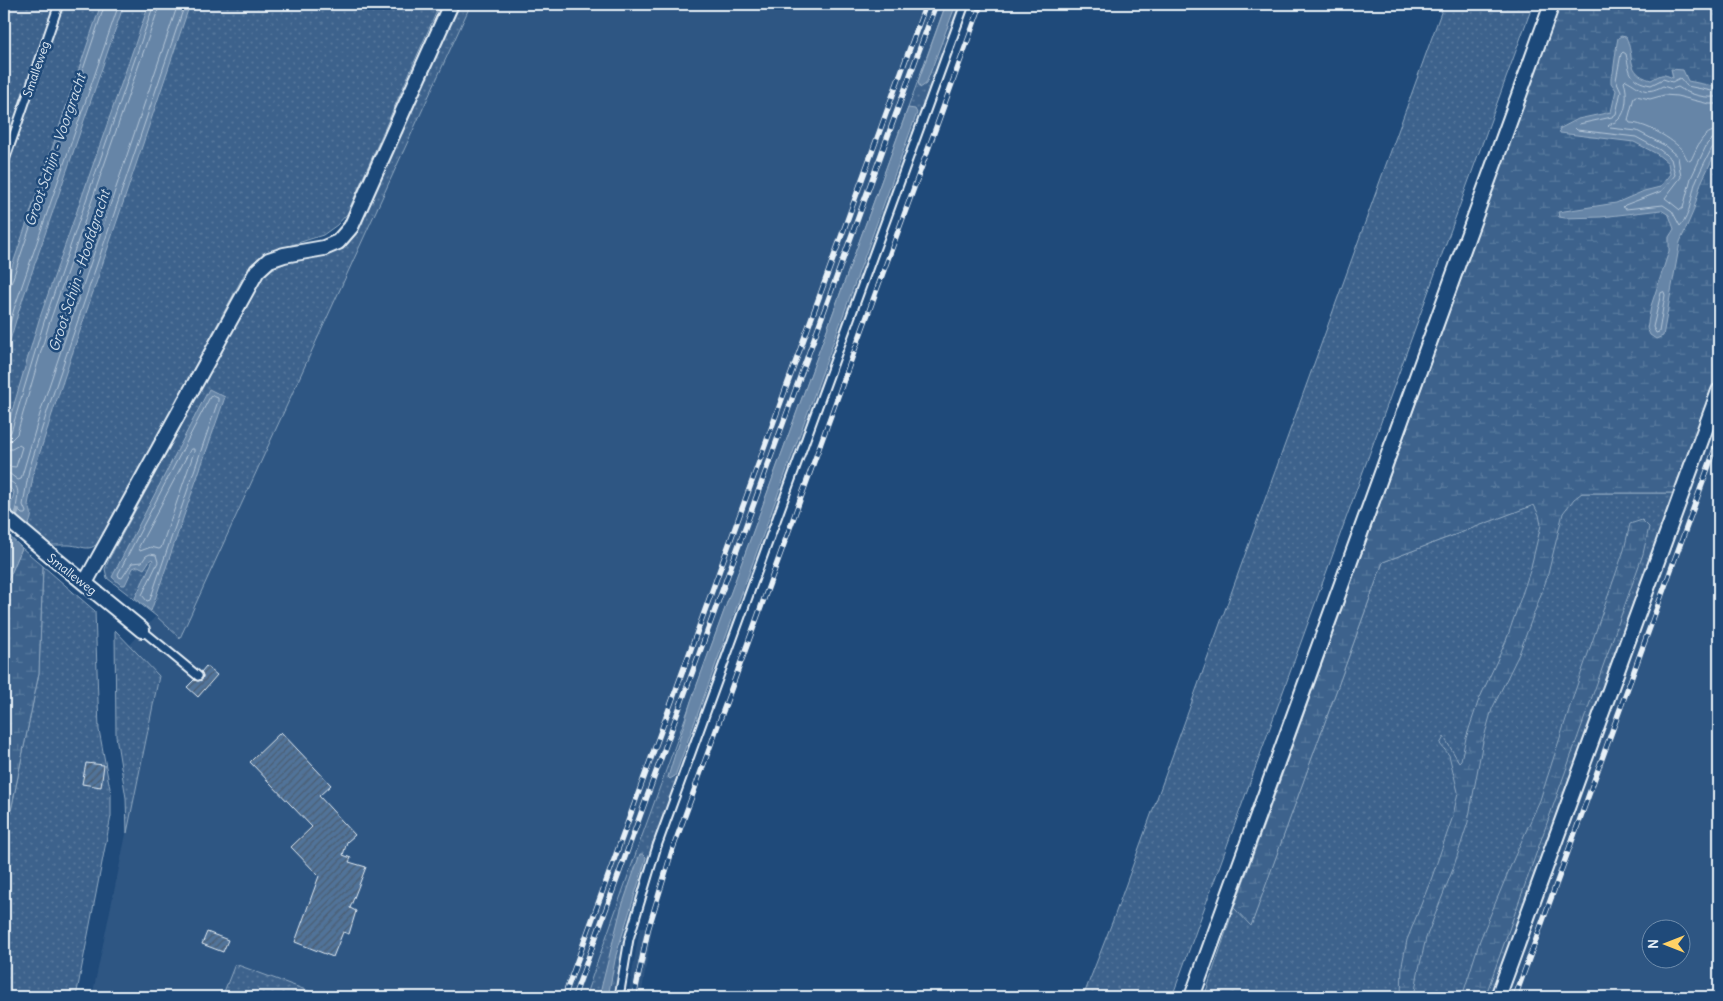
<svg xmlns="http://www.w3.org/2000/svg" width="1723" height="1001" viewBox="0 0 1723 1001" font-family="Delius,sans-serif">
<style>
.built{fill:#2e5683;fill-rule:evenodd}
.grass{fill:url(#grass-dots);stroke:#92aac2}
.wetland{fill:url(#wetland-marsh);stroke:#92aac2}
.water{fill:#6685a7;stroke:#9ab0c7}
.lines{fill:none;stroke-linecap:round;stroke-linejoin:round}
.shore{stroke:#b4c6d8;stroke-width:1}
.stream{stroke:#9ab0c7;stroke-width:4.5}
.building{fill:url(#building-hatch);stroke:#e8f1f8}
.lane-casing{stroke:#e8f1f8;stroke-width:11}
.street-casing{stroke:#e8f1f8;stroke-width:18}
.lane{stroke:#1f4a7a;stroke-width:7}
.street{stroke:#1f4a7a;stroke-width:14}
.rail-casing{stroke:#e8f1f8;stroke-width:5.5}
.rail{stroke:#1f4a7a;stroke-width:4;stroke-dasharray:11;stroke-linecap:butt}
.labels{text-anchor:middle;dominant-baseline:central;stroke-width:5;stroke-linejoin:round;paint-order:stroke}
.street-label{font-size:12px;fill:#e8f1f8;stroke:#1f4a7a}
.water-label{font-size:14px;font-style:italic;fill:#d4e1ec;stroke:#1f4a7a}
</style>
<defs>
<pattern id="grass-dots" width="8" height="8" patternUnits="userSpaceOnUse" patternTransform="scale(1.25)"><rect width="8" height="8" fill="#3c628c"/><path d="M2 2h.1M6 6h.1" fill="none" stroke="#58799d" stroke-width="1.8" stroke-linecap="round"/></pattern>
<pattern id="wetland-marsh" width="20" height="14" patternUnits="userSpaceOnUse" patternTransform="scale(1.25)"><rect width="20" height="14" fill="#3c628c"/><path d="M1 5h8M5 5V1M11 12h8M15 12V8" fill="none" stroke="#58799d"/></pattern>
<pattern id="building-hatch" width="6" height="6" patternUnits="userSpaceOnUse" patternTransform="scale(1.25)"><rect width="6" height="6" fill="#517399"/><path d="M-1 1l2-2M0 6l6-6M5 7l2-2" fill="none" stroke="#4c5e72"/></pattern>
</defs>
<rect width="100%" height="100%" fill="#1f4a7a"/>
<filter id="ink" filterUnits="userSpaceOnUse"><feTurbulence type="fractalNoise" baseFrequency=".02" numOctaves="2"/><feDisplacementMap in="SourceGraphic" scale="10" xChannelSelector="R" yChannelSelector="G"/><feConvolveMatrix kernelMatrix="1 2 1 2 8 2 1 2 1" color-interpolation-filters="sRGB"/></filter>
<g filter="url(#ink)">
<path class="built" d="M471 4H946L642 836 585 997H92L159 676 129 646 156 616 180 638Z
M1719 409V997H1506L1601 736ZM1650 928H1680V958H1650Z
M640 927 652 929 641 997H628Z"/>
<path class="grass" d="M4 4H440L347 214 337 225 323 235 266 253 255 262 245 273 102 539C89 554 85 546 69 545 63 545 56 545 49 545L4 505Z
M456 4H471L180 638 156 616 107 578 105 569 109 559 263 275C287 258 315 256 341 245Z
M946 4H960L646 866 627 932 614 997H585L642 836Z
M1444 4H1533L1172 997H1083L1113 920Z
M1564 493H1676L1492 997H1204L1234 908 1251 925 1383 562Z
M43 566 95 611 99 730 111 794V816L76 997H4V845L39 673Z
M115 630 159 676 127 833 126 798 116 736Z
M235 964 325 997H222Z"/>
<path class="wetland" d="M1560 4H1719V375L1676 493H1582L1574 499 1563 513 1547 578 1519 654 1492 709 1483 741 1468 822 1453 869 1426 938 1418 973 1414 997H1401L1402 965 1407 940 1432 877 1453 816 1458 792 1449 755 1440 744 1444 737 1459 762 1461 760 1466 738 1478 702 1506 641 1530 571 1541 525 1539 515 1534 505 1383 562 1251 926 1234 908Z
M1642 520 1649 527 1643 554 1485 997H1462L1480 940 1514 858 1540 800 1575 691 1624 550 1630 524Z
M22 548 43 566 39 673 4 845V590Z"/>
<path class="water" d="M101 4H124L19 310 4 361V290Z
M149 4H190L53 411 34 471 28 505C33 513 32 518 28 526L10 510 14 492 4 483V438L39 320Z
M946 4H956L926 84 920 88 918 82Z
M1621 36 1626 37C1635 56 1625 73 1651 80 1663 74 1661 73 1673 78L1671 69 1683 70 1688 81 1713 86 1719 84V145L1701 183 1693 212 1680 242 1663 336 1656 339 1650 335 1647 328 1651 306 1669 251V237L1674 229 1669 215 1661 210 1601 217 1565 218 1559 217 1558 212 1616 203 1644 191 1660 187 1670 174 1668 163 1657 154 1634 142 1560 133 1559 129 1578 119 1611 112 1616 90 1611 83V78L1613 73 1617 43 1618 38Z
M908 108 915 109 917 113 675 776 670 779 668 777 691 701Z
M209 389 225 397 151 611 135 598 153 560 152 559 150 560 144 569 138 566 133 568 125 585H121L112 577Z
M4 531 22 548 4 590Z
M640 854H643L646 857 645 862 616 955 608 997H599L621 909Z"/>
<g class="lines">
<path class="shore" d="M1719 89 1712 91 1687 86 1680 78 1672 82 1663 79 1651 85C1629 81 1630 73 1626 54L1623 52 1621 54 1616 80 1621 91 1616 114 1612 117 1579 124 1575 128 1577 130 1636 137 1660 150 1671 159 1675 175 1662 191 1625 205 1623 207 1626 209 1663 205 1672 211 1680 226C1691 216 1691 194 1696 181 1701 169 1707 158 1712 148L1715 145 1719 144
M1719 96C1708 100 1688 94 1678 87L1672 89 1663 86C1643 96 1642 88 1626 80L1624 82C1628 92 1627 113 1618 120 1615 123 1611 123 1608 126L1610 128 1637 131 1664 145 1678 157 1681 177 1665 198 1680 210 1683 208 1691 178 1707 144 1712 139 1719 138
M1719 104H1709L1677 96 1664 95 1650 99 1636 96 1634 97 1628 120 1630 123C1645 123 1673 139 1683 151 1685 155 1686 158 1689 161L1691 160C1698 146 1702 131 1719 130
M4 288H8L11 284 105 4
M1664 292 1665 295 1659 332 1656 333 1653 327 1661 293Z
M4 344 14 309 119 4
M213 396 218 398V401L150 600 147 601 142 595 158 562 156 555 150 554 146 556 142 562 132 563 122 578 119 577 118 574 210 397Z
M4 436 8 435 11 432 44 322 154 4
M4 442 11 440 17 434 49 324 160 4
M191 449H194V452L161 548 159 549 151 547 140 551 139 547Z
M4 450 12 449 19 445 22 447 16 467 4 466
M4 473 10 474 18 480 21 479 42 407 178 4
M4 480C22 483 18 494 16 508L22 514H25L26 512 23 505 29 470 48 409 185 4"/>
<path class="stream" d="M4 545 18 510"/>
</g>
<path class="building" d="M206 666 217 675 198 697 187 687 194 680 198 681 202 680 203 676 201 672Z
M281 732 331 785 319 796 355 835 347 842 343 855 351 858 349 862 366 867 350 908 356 911 349 934 343 932 333 957 295 942 319 876 291 847 312 827 250 762Z
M86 763 104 765 101 787 82 784Z
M207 932 228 940 223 952 202 944Z"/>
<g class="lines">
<g class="lane-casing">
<path id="lane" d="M4 163 59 4
M142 630 198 676
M619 997 629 939 657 846 965 4"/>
</g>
<g class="street-casing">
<path id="street" d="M4 516C49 555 96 592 142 630
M85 583 257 271 269 260 284 255 324 248 338 242 351 227 451 4
M1192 997 1552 4
M1498 997 1719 391"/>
</g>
<use href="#lane" class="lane"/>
<use href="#street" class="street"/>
<g class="rail-casing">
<path id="rail" d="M564 997 926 4
M574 997 936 4
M634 997 648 930 672 851 981 4
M1515 997 1719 438"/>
</g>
<use href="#rail" class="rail"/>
</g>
</g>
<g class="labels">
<g class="street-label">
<text transform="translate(36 69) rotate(-71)">Smalleweg</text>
<text transform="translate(72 574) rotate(38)">Smalleweg</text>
</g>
<g class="water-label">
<text transform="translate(55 150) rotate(-71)">Groot Schijn - Voorgracht</text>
<text transform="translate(79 271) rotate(-72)">Groot Schijn - Hoofdgracht</text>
</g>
</g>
<rect width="1723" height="1001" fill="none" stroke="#1f4a7a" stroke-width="20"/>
<rect x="10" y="10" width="1703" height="981" fill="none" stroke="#e8f1f8" stroke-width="2" filter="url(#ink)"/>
<g transform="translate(1666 944) rotate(270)"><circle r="24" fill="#1f4a7a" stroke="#6f8dac"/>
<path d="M0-4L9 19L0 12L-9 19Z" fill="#ffd166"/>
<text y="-8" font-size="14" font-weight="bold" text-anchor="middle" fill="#e8f1f8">N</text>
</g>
</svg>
